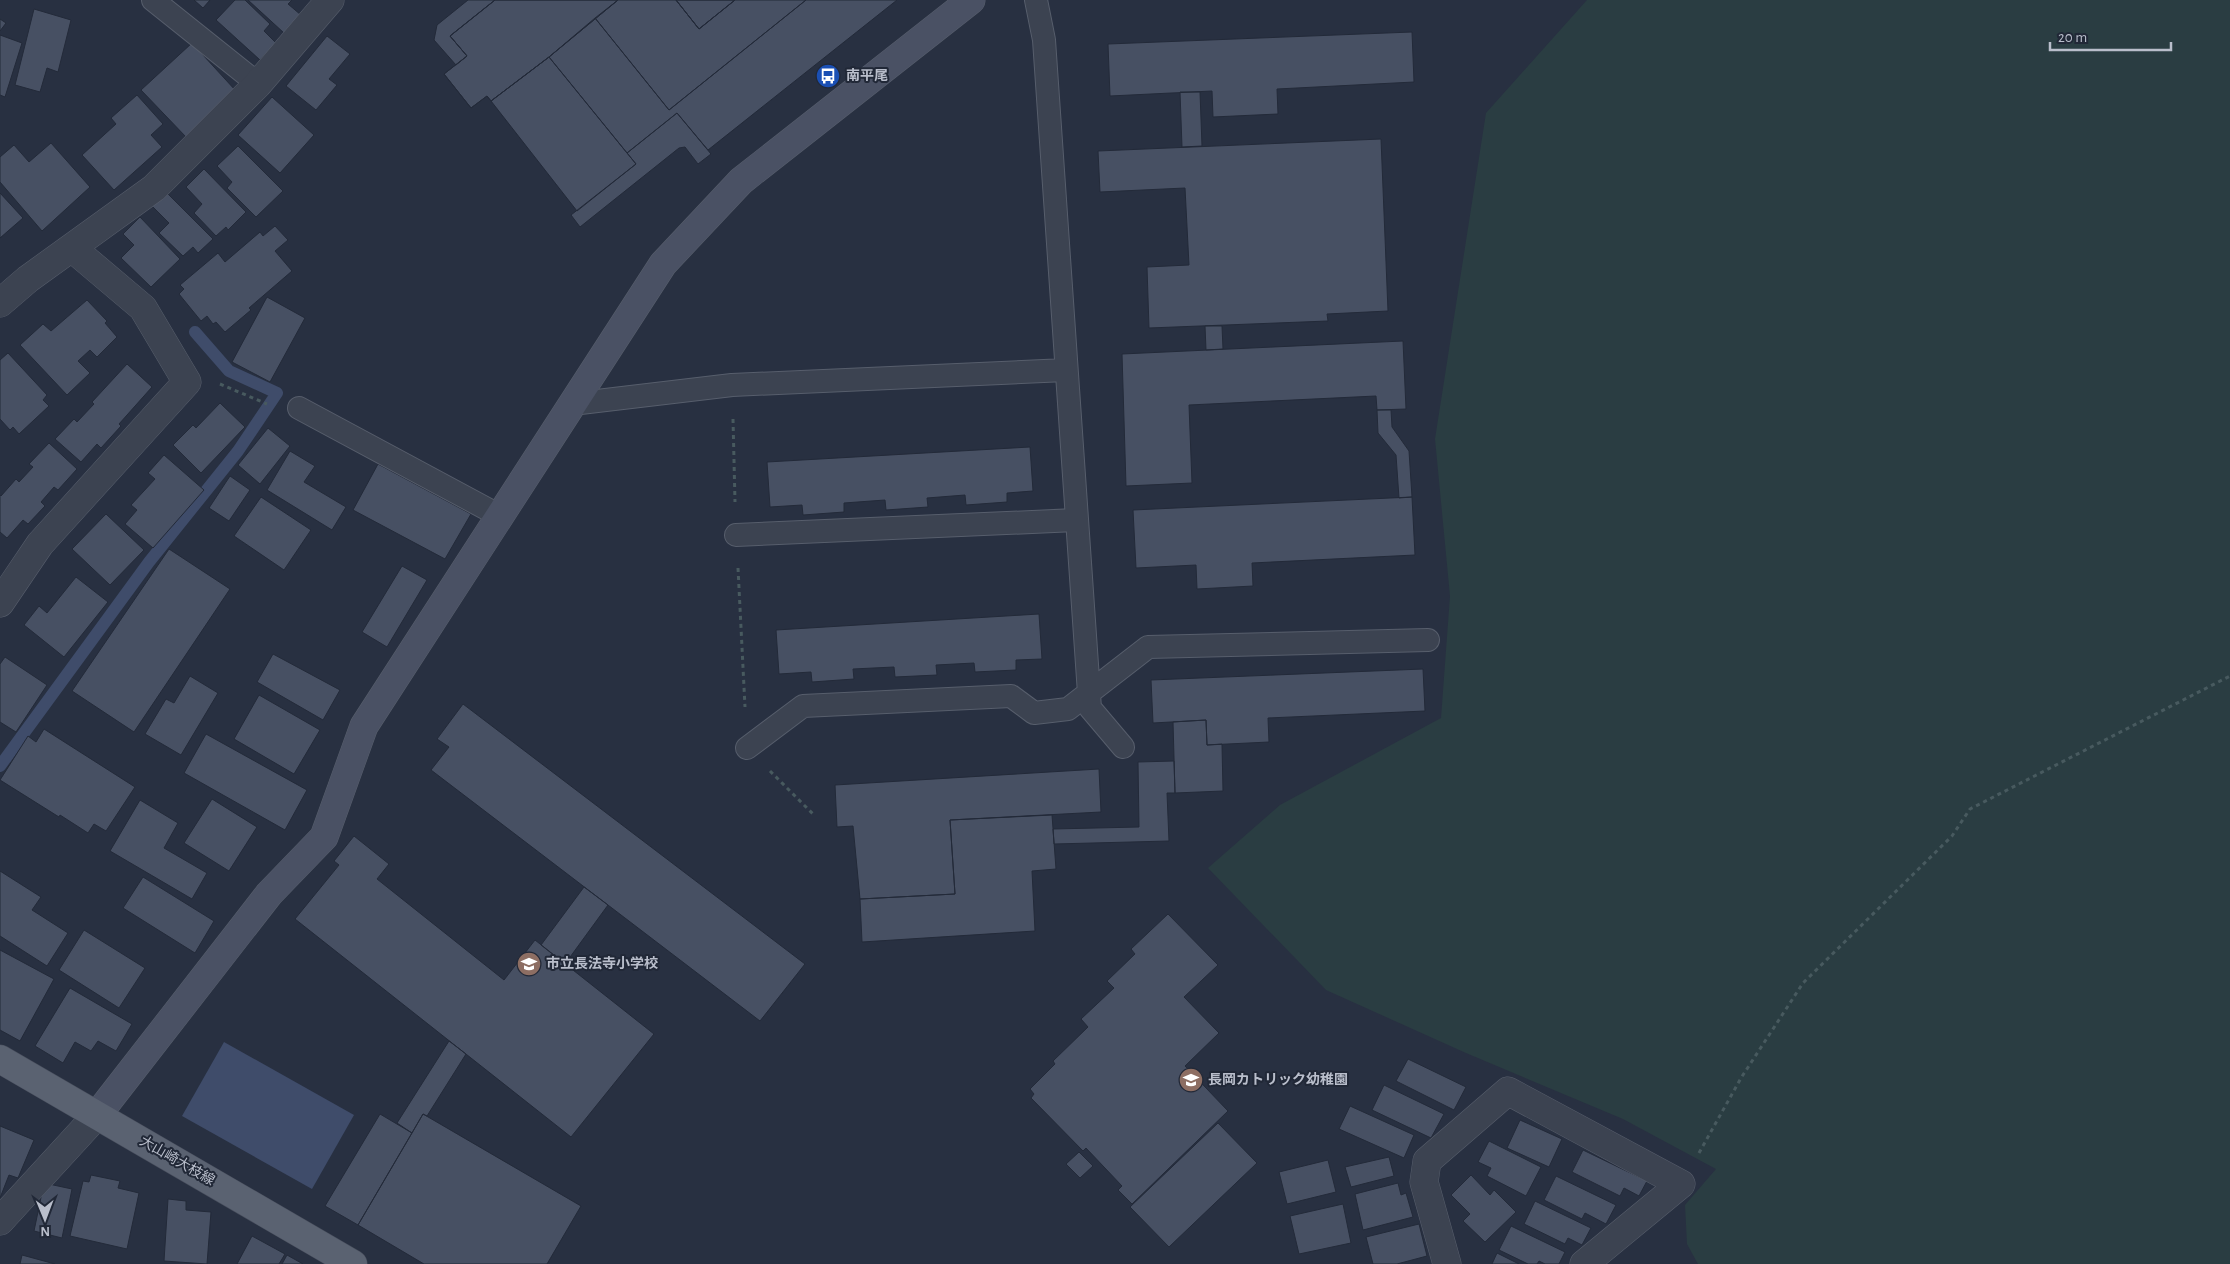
<svg xmlns="http://www.w3.org/2000/svg" width="2230" height="1264" viewBox="0 0 2230 1264" font-family="'Alegreya Sans','Noto Sans JP',sans-serif">
<style>
.green{fill:#2a3d42}
.water{fill:#3f4c6a}
.lines{fill:none;stroke-linecap:round;stroke-linejoin:round}
.stream{stroke:#3f4c6a;stroke-width:12}
.building{fill:#475063;stroke:#232a39}
.lane-casing{stroke:#575e6c;stroke-width:24}
.street-casing{stroke:#575e6c;stroke-width:29}
.secondary-casing{stroke:#575e6c;stroke-width:29}
.primary-casing{stroke:#464c5b;stroke-width:29}
.path{stroke:#485a5f;stroke-width:3;stroke-dasharray:4 4;stroke-linecap:butt}
.lane{stroke:#3c4351;stroke-width:22}
.street{stroke:#3c4351;stroke-width:28}
.secondary{stroke:#4a5164;stroke-width:28}
.primary{stroke:#5a6271;stroke-width:28}
.labels{text-anchor:middle;dominant-baseline:central;stroke-width:4;stroke-linejoin:round;paint-order:stroke}
.poi-label{font-size:14px;font-weight:bold;fill:#b9becb;stroke:#212837;text-anchor:start}
.street-label{font-size:14px;fill:#b9becb;stroke:#212837}
</style>
<rect width="100%" height="100%" fill="#283041"/>
<path class="green" d="M1587 0H2230V1264H1698L1687 1244 1685 1205 1716 1169 1623 1119 1466 1053 1326 990 1208 868 1280 805 1441 718 1450 596 1435 439 1486 113Z"/>
<path class="water" d="M224 1042 354 1115 312 1189 182 1116Z"/>
<g class="lines">
<path class="stream" d="M0 766 149 562 238 451 277 393 229 371 195 332"/>
</g>
<path class="building" d="M194 0H210L203 8Z
M235 0H245L270 24 264 31 276 43 260 60 216 20Z
M248 0H292L288 4 301 15 284 33Z
M468 0H495L450 36 467 56 456 65 434 40 437 25Z
M495 0H618L549 57 491 101 487 96 471 108 444 74 467 56 450 36Z
M495 0H618L549 57 491 101 487 96 471 108 444 74 467 56 450 36Z
M618 0H676L699 29 735 0H806L669 110 595 18Z
M676 0H735L699 29Z
M676 0H735L699 29Z
M806 0H897L708 150 677 113 627 153 549 57 595 18 669 110Z
M34 9 71 20 58 72 47 68 40 92 15 85Z
M0 19 6 23 0 31Z
M1412 32 1414 82 1277 89 1278 114 1213 117 1212 91 1110 96 1108 44Z
M0 35 22 43 5 97 0 95Z
M327 36 350 54 329 79 337 85 316 110 286 86Z
M192 43 236 91 186 137 141 90Z
M549 57 636 164 577 211 491 101Z
M1180 92H1200L1202 146 1182 147Z
M137 95 163 124 151 135 162 147 114 190 82 155 116 124 111 118Z
M272 97 314 135 280 173 238 135Z
M677 113 711 154 698 164 685 147 679 148 580 227 571 215 636 164 627 153Z
M1381 139 1388 311 1327 314 1328 321 1149 328 1147 267 1189 265 1185 188 1100 192 1098 151Z
M51 143 90 187 42 231 0 182V157L14 145 29 162Z
M238 146 283 191 256 217 227 188 232 182 217 166Z
M204 169 246 212 228 230 226 227 216 236 194 213 202 204 186 187Z
M166 192 213 239 198 253 193 247 183 256 159 233 169 223 152 206Z
M0 193 23 218 0 238Z
M140 217 180 259 151 287 121 258 134 245 123 234Z
M275 226 288 240 275 251 292 271 249 308 251 310 225 332 216 322 213 324 207 316 201 321 179 294 184 289 180 285 218 253 225 262 260 232 263 236Z
M267 297 305 318 270 382 232 362Z
M87 300 107 321 105 323 117 337 97 357 90 350 78 361 90 373 67 395 20 345 43 324 51 331Z
M1205 326H1222L1223 349 1206 350Z
M1403 341 1406 409 1377 410 1376 396 1189 405 1192 483 1126 486 1122 354Z
M8 353 47 395 43 400 49 406 19 434 13 427 10 430 0 419V360Z
M127 364 152 387 119 424 121 426 101 448 97 444 81 462 55 439 74 419 77 422 94 404 92 402Z
M220 403 245 427 201 473 173 445 193 425 196 428Z
M1377 410H1391L1392 427 1409 451 1412 497 1399 498 1396 455 1378 433Z
M268 428 290 446 260 484 238 465Z
M49 443 77 469 58 490 54 487 41 502 45 506 28 524 23 520 7 538 0 532V495L1 496 16 479 19 482 33 467 29 464Z
M1030 447 1033 491 1007 493V502L966 505 965 495 927 498 928 507 886 510 885 500 844 503V512L803 515 802 505 770 507 767 462Z
M290 451 315 466 304 482 346 507 332 530 267 490Z
M164 455 204 490 153 548 125 524 137 510 131 505 155 479 148 473Z
M378 464 471 514 445 559 353 510Z
M230 476 250 490 229 521 209 508Z
M261 497 311 530 284 570 234 536Z
M1412 497 1415 555 1252 563 1253 586 1197 589 1196 565 1136 568 1133 510Z
M106 514 144 550 110 585 72 549Z
M169 549 230 589 134 732 72 691Z
M402 566 427 580 387 647 362 632Z
M76 577 108 602 64 657 24 625 39 606 47 613Z
M1039 614 1042 659 1016 660V670L975 672 974 663 936 665 937 675 895 677 894 667 853 669 854 679 812 682 811 672 779 674 776 630Z
M273 654 340 690 323 720 257 682Z
M5 657 47 685 16 732 0 722V664Z
M1423 669 1425 711 1268 718 1269 742 1207 745 1206 720 1153 723 1151 680Z
M190 676 218 693 181 755 145 734 166 699 174 703Z
M259 695 320 730 294 774 234 739Z
M463 704 805 964 760 1021 431 770 449 747 437 739Z
M1206 720 1207 745 1222 744 1223 791 1175 793 1173 722Z
M44 729 135 787 106 831 94 824 88 833 60 815 59 817 0 780 28 736 36 742Z
M206 734 307 790 285 830 184 773Z
M1174 761 1175 793H1167L1169 841 1054 844 1053 829 1139 827 1138 762Z
M1099 769 1101 812 950 820 955 894 860 899 853 826 837 827 835 785Z
M212 799 257 827 229 871 184 843Z
M140 800 178 823 164 848 207 873 192 899 110 851Z
M1052 815 1056 869 1032 871 1035 931 862 942 860 899 955 894 950 820Z
M354 836 389 864 377 879 504 980 535 940 654 1034 571 1137 295 919 339 865 334 861Z
M0 871 41 897 32 910 68 933 47 966 0 936Z
M143 877 214 921 195 953 123 908Z
M584 887 608 905 565 964 541 945Z
M1168 914 1218 965 1184 997 1219 1033 1185 1066 1228 1111 1132 1204 1118 1190 1122 1186 1086 1148 1083 1151 1031 1098 1034 1094 1030 1089 1055 1064 1053 1061 1088 1027 1081 1019 1114 988 1107 981 1135 954 1131 949Z
M84 930 145 968 119 1008 59 970Z
M0 950 54 979 20 1041 0 1030Z
M70 988 132 1024 116 1051 98 1041 91 1051 75 1042 63 1063 35 1046Z
M449 1041 466 1054 427 1116 423 1114 412 1133 397 1123Z
M1408 1059 1466 1087 1454 1110 1396 1081Z
M1384 1085 1444 1114 1431 1138 1372 1110Z
M1350 1106 1414 1135 1404 1158 1339 1129Z
M380 1114 412 1133 358 1225 325 1206Z
M423 1114 581 1206 547 1264H424L358 1225Z
M1520 1120 1562 1139 1549 1167 1507 1148Z
M1218 1123 1257 1163 1169 1247 1130 1207Z
M0 1126 34 1140 18 1178 9 1175 0 1198Z
M1489 1141 1541 1167 1526 1196 1487 1176 1491 1168 1478 1162Z
M1583 1150 1647 1181 1639 1196 1624 1188 1620 1196 1572 1172Z
M1079 1152 1093 1166 1080 1178 1066 1164Z
M1389 1157 1394 1176 1351 1187 1345 1167Z
M1328 1160 1336 1192 1287 1204 1279 1172Z
M91 1175 120 1181 118 1188 139 1193 127 1249 70 1236 83 1181 89 1182Z
M1471 1175 1490 1195 1494 1190 1516 1212 1485 1242 1463 1221 1470 1214 1451 1195Z
M1556 1176 1616 1205 1606 1224 1585 1213 1582 1219 1544 1200Z
M44 1183 72 1189 62 1238 34 1231Z
M1398 1183 1401 1195 1406 1193 1413 1217 1363 1230 1355 1194Z
M168 1199 186 1201V1210L211 1212 207 1264 164 1261Z
M1535 1201 1591 1228 1582 1245 1568 1238 1565 1244 1524 1224Z
M1343 1204 1351 1243 1299 1254 1290 1216Z
M1419 1224 1427 1256 1397 1264H1373L1366 1237Z
M1511 1226 1565 1252 1559 1264H1545L1539 1261 1537 1264H1528L1499 1250Z
M252 1236 285 1254 279 1264H237Z
M1497 1253 1519 1264H1492Z
M22 1255 55 1264H20Z
M287 1255 303 1264H282Z"/>
<g class="lines">
<g class="lane-casing">
<path id="lane" d="M153 0 258 84
M1036 0 1044 40 1090 708 1123 747
M572 404 732 385 1066 370
M299 408 500 516
M736 535 1076 520
M747 748 803 706 1011 696 1034 713 1068 709 1148 647 1428 640"/>
</g>
<g class="street-casing">
<path id="street" d="M0 303 28 279 154 188 258 84 330 0
M0 603 40 544 187 382 143 308 72 248
M0 1221 98 1114
M1447 1264 1424 1182 1427 1161 1508 1091 1681 1184 1584 1264"/>
</g>
<g class="secondary-casing">
<path id="secondary" d="M98 1114 269 894 324 837 364 726 663 264 741 181 971 0"/>
</g>
<g class="primary-casing">
<path id="primary" d="M0 1059 353 1264"/>
</g>
<path class="path" d="M220 384 267 404
M733 419 735 502
M738 568 745 707
M770 771 813 814
M1699 1153 1741 1078 1803 983 1952 836 1970 809 2230 676"/>
<use href="#lane" class="lane"/>
<use href="#street" class="street"/>
<use href="#secondary" class="secondary"/>
<use href="#primary" class="primary"/>
</g>
<defs>
<g id="bus-disc" transform="scale(1.25)"><circle r="9.5" fill="#1a4fb4" stroke="#212837"/><path d="M-5-6H5V4H4V6H2V4H-2V6H-4V4H-5ZM-3.5-4V0h7V-4ZM-3.5 1.2v1.5H-2V1.2ZM2 1.2v1.5H3.5V1.2Z" fill="#fff"/></g>
<g id="school-disc" transform="scale(1.25)"><circle r="9.5" fill="#8d6e63" stroke="#212837"/><path d="M0-5L7-2L0 1L-7-2ZM-4 1L0 2.5L4 1V4Q0 6-4 4Z" fill="#fff"/></g>
</defs>
<g fill-rule="evenodd">
<use href="#bus-disc" x="828" y="76"/>
<use href="#school-disc" x="529" y="964"/>
<use href="#school-disc" x="1191" y="1080"/>
</g>
<g class="labels">
<g class="poi-label">
<text x="846" y="76">南平尾</text>
<text x="546" y="964">市立長法寺小学校</text>
<text x="1208" y="1080">長岡カトリック幼稚園</text>
</g>
<g class="street-label">
<text transform="translate(177 1161) rotate(30)">大山崎大枝線</text>
</g>
</g>
<g transform="translate(45 1219) rotate(179)" stroke="#212837" stroke-width="4" paint-order="stroke">
<path d="M0-4L9 19L0 12L-9 19Z" fill="#b9becb"/>
<text y="-8" font-size="14" font-weight="bold" text-anchor="middle" fill="#b9becb">N</text>
</g>
<path d="M2050 42v8h121v-8" fill="none" stroke="#b9becb" stroke-width="2.5"/>
<text x="2058" y="42" font-size="15" fill="#b9becb" stroke="#212837" stroke-width="4" paint-order="stroke">20 m</text>
</svg>
